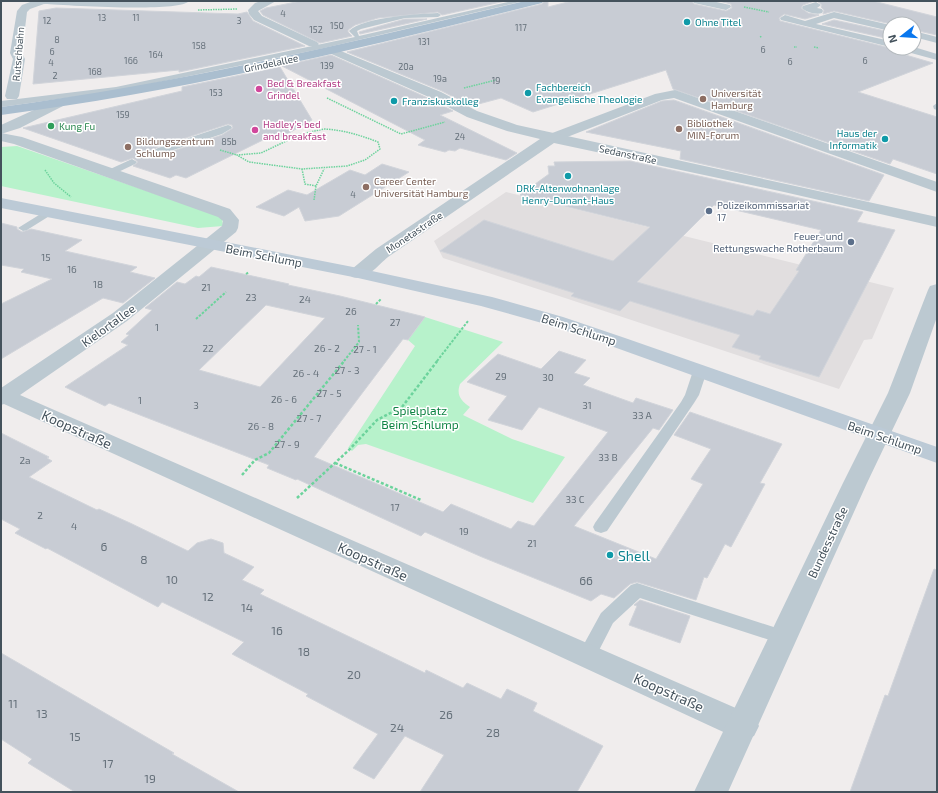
<svg xmlns="http://www.w3.org/2000/svg" width="938" height="793" viewBox="0 0 938 793" font-family="'Exo 2',sans-serif">
<style>
.education{fill:#e1dedf}
.green{fill:#b7f2cb}
.building{fill:#c8ccd4;stroke:#d1d4da;fill-rule:evenodd}
.lines{fill:none;stroke-linecap:round;stroke-linejoin:round}
.path-far2{stroke:#6cd39c;stroke-width:1.5;stroke-dasharray:1.5 1;stroke-linecap:butt}
.path-far1{stroke:#6cd39c;stroke-width:2;stroke-dasharray:2.5 1.5;stroke-linecap:butt}
.path{stroke:#6cd39c;stroke-width:2.5;stroke-dasharray:3 2;stroke-linecap:butt}
.service{fill:#bcc9d1;fill-rule:evenodd}
.pedestrian{fill:#bcc9d1;fill-rule:evenodd}
.minor{fill:#bcc9d1;fill-rule:evenodd}
.tertiary{fill:#bcc9d1;fill-rule:evenodd}
.secondary{fill:#bccad6;fill-rule:evenodd}
.primary{fill:#aabecf;fill-rule:evenodd}
.culture-dot{fill:#0f9aa8;stroke:#fff;stroke-width:1.5}
.hotel-dot{fill:#d1479c;stroke:#fff;stroke-width:1.5}
.education-dot{fill:#8d6e63;stroke:#fff;stroke-width:1.5}
.leisure-dot{fill:#2e9e5b;stroke:#fff;stroke-width:1.5}
.service-dot{fill:#5c6f8a;stroke:#fff;stroke-width:1.5}
.labels{text-anchor:middle;dominant-baseline:central;stroke-width:3;stroke-linejoin:round;paint-order:stroke}
.far-number-label{font-size:9px;fill:#65707a}
.far-culture-label{font-size:10px;fill:#0d838f;stroke:#fff;text-anchor:start}
.far-street-label{font-size:10px;fill:#44525c;stroke:#fff}
.far-hotel-label{font-size:10px;fill:#b23c85;stroke:#fff;text-anchor:start}
.far-education-label{font-size:10px;fill:#785e54;stroke:#fff;text-anchor:start}
.far-leisure-label{font-size:10px;fill:#27864d;stroke:#fff;text-anchor:start}
.far-service-label{font-size:10px;fill:#4e5e75;stroke:#fff;text-anchor:start}
.number-label{font-size:10px;fill:#65707a}
.street-label{font-size:12px;fill:#44525c;stroke:#fff}
.park-label{font-size:12px;fill:#0f8444;stroke:#fff}
.near-number-label{font-size:12px;fill:#65707a}
.near-street-label{font-size:14px;fill:#44525c;stroke:#fff}
.near-culture-label{font-size:14px;fill:#0d838f;stroke:#fff;text-anchor:start}
</style>
<rect width="100%" height="100%" fill="#f0eded"/>
<path class="education" d="M506 192 591 213 894 288 872 339 864 340 839 389 556 295 443 258 434 241Z"/>
<path class="green" d="M17 146 222 217 223 226 198 228 1 186V147Z
M425 317 503 342 460 384C456 395 461 401 470 407L463 415 512 439 565 457 533 503 366 444 358 445 352 451 348 448 415 346 408 340Z"/>
<path class="building" d="M301 1H505L442 15 438 12 378 18 355 25 348 30V32L352 36 320 43 263 15 260 11 266 8Z
M544 1H548V7L572 1H692L694 4 726 11 732 8 731 4 719 1H814L803 5 801 8 808 13 819 15 805 19 784 14 779 18 780 21 890 48H897L898 50 892 51 933 63 858 92 937 117V174L893 159 890 164 673 89 666 70 533 112 501 98 471 106 442 91 347 52 542 4Z
M817 1H873L937 17V35L914 30V24H891L834 11 823 14 824 10 821 7 822 5Z
M56 8 238 14 247 12 253 21 305 46 179 72V70L33 84 39 11Z
M405 19H427L360 34 359 32Z
M834 20 890 32V39L822 24Z
M331 55 430 99 453 111 440 115 517 153 506 160 460 148 455 151 449 150 445 152 418 145 425 140 282 66Z
M280 67 312 120 280 138 271 136 186 178 176 175 170 178 133 166 138 162 133 158 121 162 23 128 182 91V87ZM228 124 232 125 233 128 222 135 155 157 149 158 146 155V153L158 147Z
M674 100 884 175 869 201 680 159 681 151 586 132 662 101Z
M630 161 863 212 857 222 895 230 819 377 759 359 761 356 732 347 740 335 630 301 620 311 571 296 574 293 440 251 484 220 613 261 650 227 520 195 549 174 548 166H555L554 162ZM714 205 821 230 796 270 799 271 770 314 757 310 753 316 637 282Z
M382 164 409 172 339 216 305 221 299 207 284 216 256 207 288 190 307 195 350 170 365 175Z
M1 223 17 227V229L22 232 31 229 82 240 65 251 137 267 130 272 155 278 123 303 103 298 1 359V304L52 279 21 272 24 269 1 265Z
M211 267 289 284 288 285 340 296 425 317 408 340 403 339 314 457 443 512 451 504 511 529 518 521 534 526 608 432 539 407 522 430 488 420 507 396 467 382 498 354 541 369 559 351 586 360 574 373 590 378 583 385 633 403 636 398 673 410 659 430 653 428 574 526 656 559 703 484 691 479 711 449 674 435 690 412 782 444 760 483 765 484 731 547 725 544 707 578 704 577 696 600 637 582 630 584 614 598 601 594 591 601 482 557 425 532 421 536 297 479 296 480 267 468 269 465 109 403 105 406 65 387 128 345 121 342 129 335 126 334 152 310 145 308 177 282 185 284 196 276 199 277ZM266 305 325 318 260 387 199 370Z
M1 433 49 457 47 458 52 461 29 477 97 510 99 509 130 523 188 551 197 543 211 539 223 543 224 553 254 567 242 580 264 590 260 594 425 673 426 670 463 688 467 683 501 699 507 689 537 703 533 711 603 746 577 792H420L444 755 405 736 374 779 353 768 378 734 306 696 308 694 232 654 244 642 162 602 158 607 47 548 46 549 15 533 20 529 1 519Z
M934 569 937 570V792H850L885 695 888 696Z
M640 600 690 616 680 643 629 625 637 606 634 605Z
M1 653 174 753 172 754 239 792H75L28 763 32 759 1 739Z"/>
<g class="lines">
<path class="path-far2" d="M744 7 769 12
M198 10 237 9
M760 37 762 36
M794 47H797
M814 47 819 48
M464 88 496 80
M327 98 401 134 445 122
M324 129C343 130 360 135 378 142L380 149 365 160 347 166 302 169 249 162 237 155 261 153 301 134Z
M220 150 237 155
M302 169 305 184 316 186
M45 170 54 183 71 197
M314 200 316 186 324 169"/>
<path class="path-far1" d="M246 274 249 272
M376 304 381 299
M196 319 226 292
M344 361 359 342 358 325
M437 361 468 321"/>
<path class="path" d="M335 463 421 500
M242 475 255 460 269 453 345 360
M297 498 349 450 377 420 402 407 438 360"/>
<path class="service" d="M512 1H524L320 49 116 91 1 107V101L116 87 355 37 349 31C363 17 418 14 438 13L441 15 438 17 405 18 361 29 357 31 359 36Z
M937 103V110L934 109 933 106Z
M228 125 231 126 232 128 222 134 155 156H149L147 154 158 148Z
M132 159 137 162 135 164 112 175 109 176 104 173 106 171Z
M47 210 51 211 52 213 51 215 27 230 23 231 18 228Z
M700 367 705 368 707 371 699 395 694 403 607 531 601 533 595 531 593 527 595 523 681 402 685 395 693 371 695 368Z
M637 583 789 632 791 637 789 642 782 644 640 598 613 623 594 660 587 663 580 660 578 655 601 613 631 585Z"/>
<path class="pedestrian" d="M816 2 821 5 817 8 822 9 823 11 822 13C816 15 806 12 802 8L803 6Z
M834 12 890 25V31L834 18 816 24 890 41V47L781 20 780 18 785 15 805 21Z
M914 31 937 37V43L914 37Z
M914 47 937 54V60L900 50 898 48Z
M675 90 937 182V192L674 98 662 100 557 141H547L545 138 547 135 655 94Z"/>
<path class="minor" d="M33 1H189C179 13 64 5 44 4L30 9 27 12 22 53 25 59 19 96 17 99H7L5 96 13 59 10 53 17 11 22 5Z
M261 1H276L258 11 262 16 317 42 319 44 317 46H309L254 20 249 14 248 10 255 3Z
M693 1H712L730 5 731 7 726 10 694 3Z
M331 47 441 92 477 111 517 125 937 217V227L784 192 554 143 388 257C377 266 367 281 352 277L349 273 352 269 376 249 540 139 507 131 467 117 431 98 327 52 325 50 327 48Z
M1 133 22 137 230 209 239 220 238 228 236 232 127 321 20 395 754 716 759 726 754 736 743 740 732 736 548 651 4 404 1 405V388L113 313 222 226 223 221 218 217 14 144 1 141Z"/>
<path class="tertiary" d="M58 99 63 100 65 103 63 106 20 128 1 134V125Z
M937 284V317L910 393 867 483 728 792H694L843 483 888 393 928 290 930 286Z"/>
<path class="secondary" d="M1 198 358 268 492 297 563 317 625 338 937 447V463L611 346 549 325 481 306 358 278 1 208Z"/>
<path class="primary" d="M525 1H543L542 3C363 48 184 91 1 115V107C180 83 350 43 525 1Z"/>
</g>
<g class="culture-dot">
<circle cx="687" cy="22" r="4"/>
<circle cx="528" cy="93" r="4"/>
<circle cx="394" cy="101" r="4"/>
<circle cx="885" cy="139" r="4"/>
<circle cx="568" cy="176" r="4"/>
<circle cx="610" cy="555" r="4"/>
</g>
<g class="hotel-dot">
<circle cx="259" cy="89" r="4"/>
<circle cx="255" cy="130" r="4"/>
</g>
<g class="education-dot">
<circle cx="703" cy="99" r="4"/>
<circle cx="679" cy="129" r="4"/>
<circle cx="128" cy="147" r="4"/>
<circle cx="366" cy="187" r="4"/>
</g>
<circle class="leisure-dot" cx="51" cy="126" r="4"/>
<g class="service-dot">
<circle cx="709" cy="211" r="4"/>
<circle cx="851" cy="242" r="4"/>
</g>
<g class="labels">
<g class="far-number-label">
<text x="283" y="13">4</text>
<text x="102" y="17">13</text>
<text x="136" y="17">11</text>
<text x="47" y="20">12</text>
<text x="239" y="20">3</text>
<text x="337" y="25">150</text>
<text x="521" y="27">117</text>
<text x="316" y="29">152</text>
<text x="57" y="39">8</text>
<text x="424" y="41">131</text>
<text x="199" y="45">158</text>
<text x="763" y="49">6</text>
<text x="52" y="51">6</text>
<text x="156" y="54">164</text>
<text x="131" y="60">166</text>
<text x="865" y="60">6</text>
<text x="790" y="61">6</text>
<text x="51" y="62">4</text>
<text x="327" y="65">139</text>
<text x="406" y="66">20a</text>
<text x="95" y="71">168</text>
<text x="55" y="75">2</text>
<text x="440" y="78">19a</text>
<text x="496" y="80">19</text>
<text x="216" y="92">153</text>
<text x="123" y="114">159</text>
<text x="460" y="136">24</text>
<text x="229" y="141">85b</text>
<text x="353" y="194">4</text>
</g>
<g class="far-culture-label">
<text x="695" y="22">Ohne Titel</text>
<text x="536" y="87">Fachbereich<tspan x="536" dy="12">Evangelische Theologie</tspan></text>
<text x="402" y="101">Franziskuskolleg</text>
<text x="877" y="133" text-anchor="end">Haus der<tspan x="877" dy="12">Informatik</tspan></text>
<text x="568" y="188" text-anchor="middle">DRK-Altenwohnanlage<tspan x="568" dy="12">Henry-Dunant-Haus</tspan></text>
</g>
<g class="far-street-label">
<text transform="translate(18 54) rotate(-85)">Rutschbahn</text>
<text transform="translate(271 63) rotate(-12)">Grindelallee</text>
<text transform="translate(628 154) rotate(12)">Sedanstraße</text>
<text transform="translate(414 232) rotate(-34)">Monetastraße</text>
</g>
<g class="far-hotel-label">
<text x="267" y="83">Bed &amp; Breakfast<tspan x="267" dy="12">Grindel</tspan></text>
<text x="263" y="124">Hadley's bed<tspan x="263" dy="12">and breakfast</tspan></text>
</g>
<g class="far-education-label">
<text x="711" y="93">Universität<tspan x="711" dy="12">Hamburg</tspan></text>
<text x="687" y="123">Bibliothek<tspan x="687" dy="12">MIN-Forum</tspan></text>
<text x="136" y="141">Bildungszentrum<tspan x="136" dy="12">Schlump</tspan></text>
<text x="374" y="181">Career Center<tspan x="374" dy="12">Universität Hamburg</tspan></text>
</g>
<g class="far-leisure-label">
<text x="59" y="126">Kung Fu</text>
</g>
<g class="far-service-label">
<text x="717" y="205">Polizeikommissariat<tspan x="717" dy="12">17</tspan></text>
<text x="843" y="236" text-anchor="end">Feuer- und<tspan x="843" dy="12">Rettungswache Rotherbaum</tspan></text>
</g>
<g class="number-label">
<text x="46" y="257">15</text>
<text x="72" y="269">16</text>
<text x="98" y="284">18</text>
<text x="206" y="287">21</text>
<text x="251" y="297">23</text>
<text x="305" y="299">24</text>
<text x="351" y="311">26</text>
<text x="395" y="322">27</text>
<text x="157" y="327">1</text>
<text x="208" y="348">22</text>
<text x="327" y="348">26 - 2</text>
<text x="365" y="349">27 - 1</text>
<text x="347" y="370">27 - 3</text>
<text x="306" y="373">26 - 4</text>
<text x="501" y="376">29</text>
<text x="548" y="377">30</text>
<text x="329" y="393">27 - 5</text>
<text x="284" y="399">26 - 6</text>
<text x="140" y="400">1</text>
<text x="196" y="405">3</text>
<text x="587" y="405">31</text>
<text x="642" y="415">33 A</text>
<text x="309" y="418">27 - 7</text>
<text x="261" y="426">26 - 8</text>
<text x="287" y="444">27 - 9</text>
<text x="608" y="457">33 B</text>
<text x="25" y="460">2a</text>
<text x="575" y="499">33 C</text>
<text x="395" y="507">17</text>
<text x="40" y="515">2</text>
<text x="74" y="526">4</text>
<text x="464" y="531">19</text>
<text x="532" y="543">21</text>
</g>
<g class="street-label">
<text transform="translate(264 255) rotate(11)">Beim Schlump</text>
<text transform="translate(108 325) rotate(-36)">Kielortallee</text>
<text transform="translate(579 329) rotate(18)">Beim Schlump</text>
<text transform="translate(885 437) rotate(19)">Beim Schlump</text>
<text transform="translate(827 542) rotate(-65)">Bundesstraße</text>
</g>
<g class="park-label">
<text x="420" y="410">Spielplatz<tspan x="420" dy="14">Beim Schlump</tspan></text>
</g>
<g class="near-number-label">
<text x="104" y="546">6</text>
<text x="144" y="559">8</text>
<text x="172" y="579">10</text>
<text x="586" y="580">66</text>
<text x="208" y="596">12</text>
<text x="247" y="607">14</text>
<text x="277" y="630">16</text>
<text x="304" y="651">18</text>
<text x="354" y="674">20</text>
<text x="13" y="703">11</text>
<text x="42" y="713">13</text>
<text x="446" y="714">26</text>
<text x="397" y="727">24</text>
<text x="493" y="732">28</text>
<text x="75" y="736">15</text>
<text x="108" y="763">17</text>
<text x="150" y="778">19</text>
</g>
<g class="near-street-label">
<text transform="translate(77 429) rotate(24)">Koopstraße</text>
<text transform="translate(373 561) rotate(24)">Koopstraße</text>
<text transform="translate(669 692) rotate(24)">Koopstraße</text>
</g>
<g class="near-culture-label">
<text x="618" y="555">Shell</text>
</g>
</g>
<rect width="938" height="793" fill="none" stroke="#44525c" stroke-width="4"/>
<g transform="translate(902 36) rotate(253)"><circle r="19" fill="#ffffff" stroke="#b4babe"/>
<path d="M0-3L7 15L0 10L-7 15Z" fill="#0977ee"/>
<text y="-6" font-size="11" font-weight="bold" text-anchor="middle" fill="#44525c">N</text>
</g>
</svg>
